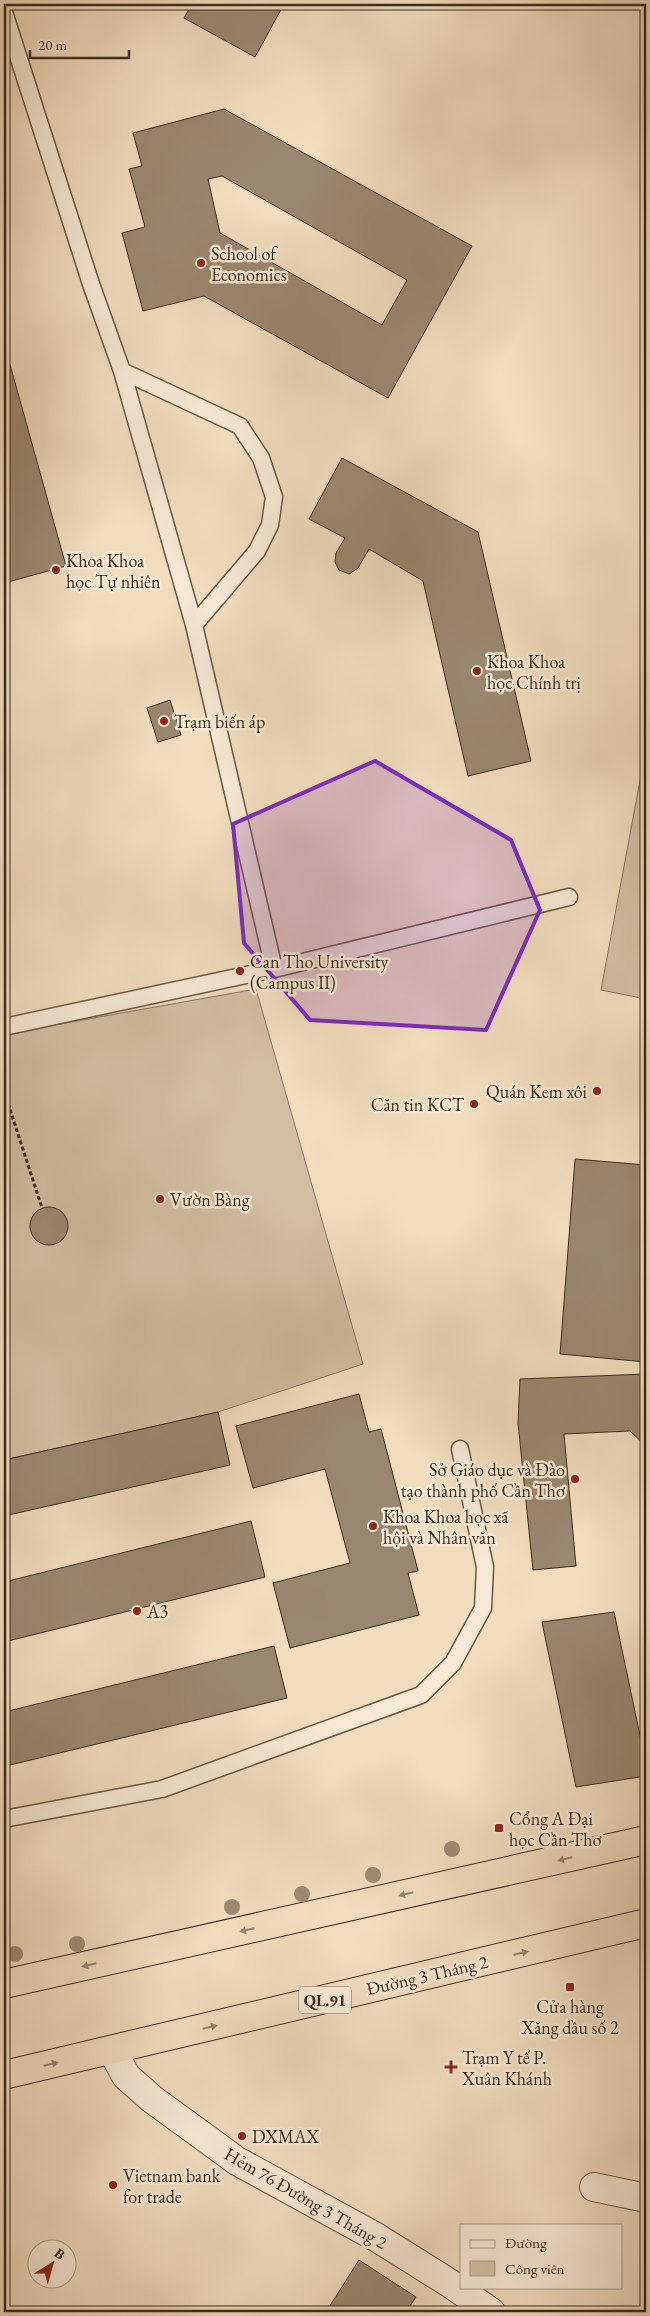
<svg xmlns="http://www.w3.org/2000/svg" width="650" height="2316" viewBox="0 0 650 2316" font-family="'EB Garamond',serif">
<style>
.green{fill:#d2bea2;stroke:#87745f}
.building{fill:#9a8770;stroke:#3c2b1c;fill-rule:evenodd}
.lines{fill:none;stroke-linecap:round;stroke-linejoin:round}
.lane-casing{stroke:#695744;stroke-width:19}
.street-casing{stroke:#695744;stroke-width:30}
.highway-casing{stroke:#3c2b1c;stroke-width:30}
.path{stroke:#3c2b1c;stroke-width:3;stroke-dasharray:4 2.5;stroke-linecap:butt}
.lane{stroke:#f6e8d5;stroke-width:16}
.street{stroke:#f6e8d5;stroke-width:28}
.highway{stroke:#f1dcbe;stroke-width:28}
.tree{fill:#9e8b74}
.oneway{fill:#96846d}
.marked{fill:#7b2cbf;fill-opacity:0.2;stroke:#7b2cbf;stroke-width:4;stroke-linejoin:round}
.poi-dot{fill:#8f2418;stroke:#f6e8d5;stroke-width:2}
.labels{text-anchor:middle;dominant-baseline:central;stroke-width:5;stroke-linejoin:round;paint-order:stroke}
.shield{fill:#f6e8d5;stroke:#746454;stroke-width:1}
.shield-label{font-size:16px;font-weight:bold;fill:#3c2b1c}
.poi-label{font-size:18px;fill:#3c2b1c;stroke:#f6e8d5;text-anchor:start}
.street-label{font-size:18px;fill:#3c2b1c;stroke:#f6e8d5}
</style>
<rect width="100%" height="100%" fill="#f1dcbe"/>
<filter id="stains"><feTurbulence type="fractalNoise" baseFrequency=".004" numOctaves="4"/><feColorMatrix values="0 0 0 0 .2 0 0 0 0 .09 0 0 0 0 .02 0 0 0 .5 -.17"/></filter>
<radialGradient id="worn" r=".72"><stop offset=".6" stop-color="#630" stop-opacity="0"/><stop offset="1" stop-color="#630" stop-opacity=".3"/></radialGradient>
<path class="green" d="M646 748V999L601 990Z
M256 989 363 1364 218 1412 4 1460V1034Z"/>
<path class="building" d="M192 4H284L255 57 184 18Z
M224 109 472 246 388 398 204 296 143 311 122 233 145 227 129 169 142 166 133 133ZM222 176 407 280 382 325 220 233 208 179Z
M4 343 66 566 8 582 4 567Z
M342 458 478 532 531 761 468 776 423 581 369 549 358 568 349 574 339 570 335 562 336 553 345 538 309 519Z
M170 700 181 735 158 742 147 708Z
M575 1159 646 1165V1362L560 1354Z
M30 1226a19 19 0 1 1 38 0a19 19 0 1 1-38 0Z
M646 1374V1446L630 1431 564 1434 576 1566 533 1570 518 1423 520 1379Z
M359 1394 369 1432 381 1429 418 1571 408 1573 419 1615 290 1648 273 1583 350 1563 325 1469 253 1488 236 1426Z
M218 1412 230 1465 4 1516V1460Z
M251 1521 265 1577 4 1642V1582Z
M614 1612 646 1764V1776L576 1787 542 1622Z
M274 1646 287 1698 10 1765 4 1747V1712Z
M359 2260 416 2297 406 2312H326Z"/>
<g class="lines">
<g class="lane-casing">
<path id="lane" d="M4 12 91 284 122 371 194 625 274 969 4 1027
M122 371 240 426 261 458 274 497 270 525 257 551 194 625
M274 969 569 897
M4 1819 162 1789 421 1695 453 1663 483 1608 485 1567 460 1449"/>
</g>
<g class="street-casing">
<path id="street" d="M112 2050 126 2076 152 2099 237 2161 376 2237 451 2284 491 2312
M594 2187 646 2198"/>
</g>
<g class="highway-casing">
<path id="highway" d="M4 1984 646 1840
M4 2075 646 1923"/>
</g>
<path class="path" d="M4 1091 42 1208"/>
<use href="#lane" class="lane"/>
<use href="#street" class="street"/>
<use href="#highway" class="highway"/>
</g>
<g class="tree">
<circle cx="452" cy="1849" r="8"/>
<circle cx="373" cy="1875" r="8"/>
<circle cx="302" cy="1894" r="8"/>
<circle cx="232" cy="1907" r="8"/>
<circle cx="77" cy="1944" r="8"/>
<circle cx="15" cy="1954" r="8"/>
</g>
<defs><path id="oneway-solid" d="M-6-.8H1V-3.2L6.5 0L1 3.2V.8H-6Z" transform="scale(1.25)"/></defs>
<g class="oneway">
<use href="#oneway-solid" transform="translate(565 1859) rotate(167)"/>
<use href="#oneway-solid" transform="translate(406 1894) rotate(167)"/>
<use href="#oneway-solid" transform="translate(247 1930) rotate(167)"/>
<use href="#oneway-solid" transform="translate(521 1953) rotate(-13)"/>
<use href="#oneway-solid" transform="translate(89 1965) rotate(167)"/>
<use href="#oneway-solid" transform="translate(210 2027) rotate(-13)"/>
<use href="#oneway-solid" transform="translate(51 2064) rotate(-13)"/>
</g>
<path class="marked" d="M375 761 511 840 540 910 486 1030 310 1020 244 943 233 824Z"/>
<g class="poi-dot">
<circle cx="201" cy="263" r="5"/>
<circle cx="56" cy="570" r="5"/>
<circle cx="477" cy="671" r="5"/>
<circle cx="164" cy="721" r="5"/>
<circle cx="240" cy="971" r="5"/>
<circle cx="597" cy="1091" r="5"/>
<circle cx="474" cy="1104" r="5"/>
<circle cx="160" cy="1199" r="5"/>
<circle cx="575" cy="1479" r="5"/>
<circle cx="373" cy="1526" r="5"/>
<circle cx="137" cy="1611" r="5"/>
<rect x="494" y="1823" width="10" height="10" rx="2.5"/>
<rect x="565" y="1982" width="10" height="10" rx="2.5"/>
<path d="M448.5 2059.5h5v5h5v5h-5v5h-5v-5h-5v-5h5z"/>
<circle cx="242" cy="2136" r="5"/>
<circle cx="113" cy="2185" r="5"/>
</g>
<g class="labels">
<rect class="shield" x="299" y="1986.5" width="52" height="27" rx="4"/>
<g class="shield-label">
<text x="325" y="2000">QL.91</text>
</g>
<g class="poi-label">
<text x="211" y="253">School of<tspan x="211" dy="21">Economics</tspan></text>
<text x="66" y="560">Khoa Khoa<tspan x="66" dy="21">học Tự nhiên</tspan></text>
<text x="487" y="661">Khoa Khoa<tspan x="487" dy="21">học Chính trị</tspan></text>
<text x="174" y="721">Trạm biến áp</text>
<text x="250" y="961">Can Tho University<tspan x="250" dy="21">(Campus II)</tspan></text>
<text x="587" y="1091" text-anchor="end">Quán Kem xôi</text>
<text x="464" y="1104" text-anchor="end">Căn tin KCT</text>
<text x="170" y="1199">Vườn Bàng</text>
<text x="565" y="1469" text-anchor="end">Sở Giáo dục và Đào<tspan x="565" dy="21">tạo thành phố Cần Thơ</tspan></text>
<text x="383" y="1516">Khoa Khoa học xã<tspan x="383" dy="21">hội và Nhân văn</tspan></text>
<text x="147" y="1611">A3</text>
<text x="509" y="1818">Cổng A Đại<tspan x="509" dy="21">học Cần Thơ</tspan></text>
<text x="570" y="2006" text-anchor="middle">Cửa hàng<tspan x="570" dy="21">Xăng dầu số 2</tspan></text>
<text x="462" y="2057">Trạm Y tế P.<tspan x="462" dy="21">Xuân Khánh</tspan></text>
<text x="252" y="2136">DXMAX</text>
<text x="123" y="2175">Vietnam bank<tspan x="123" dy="21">for trade</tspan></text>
</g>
<g class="street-label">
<text transform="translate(427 1975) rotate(-13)">Đường 3 Tháng 2</text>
<text transform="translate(306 2198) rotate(30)">Hẻm 76 Đường 3 Tháng 2</text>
</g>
</g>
<rect width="650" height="2316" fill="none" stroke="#f1dcbe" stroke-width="20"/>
<rect x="5" y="5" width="640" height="2306" fill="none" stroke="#3c2b1c" stroke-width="2.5"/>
<rect x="10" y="10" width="630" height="2296" fill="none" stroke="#3c2b1c"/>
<rect x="460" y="2224" width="162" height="65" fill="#f6e8d5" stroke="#ac9c8b"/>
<rect x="470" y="2240" width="25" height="8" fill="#f6e8d5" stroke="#ac9c8b"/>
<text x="505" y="2248" font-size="15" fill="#3c2b1c">Đường</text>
<rect x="470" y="2261" width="25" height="15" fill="#d2bea2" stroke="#ac9c8b"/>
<text x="505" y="2274" font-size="15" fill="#3c2b1c">Công viên</text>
<g transform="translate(52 2264) rotate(37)"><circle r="24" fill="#f6e8d5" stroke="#ac9c8b"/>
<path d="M0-4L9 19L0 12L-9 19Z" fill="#8f2418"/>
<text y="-8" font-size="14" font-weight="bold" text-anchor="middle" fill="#3c2b1c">B</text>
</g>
<path d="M30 50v8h99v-8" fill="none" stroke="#3c2b1c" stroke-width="2.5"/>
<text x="38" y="50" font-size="15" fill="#3c2b1c" stroke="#f6e8d5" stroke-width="4" paint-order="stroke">20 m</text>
<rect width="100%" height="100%" filter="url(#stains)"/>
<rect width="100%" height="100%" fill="url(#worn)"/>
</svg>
